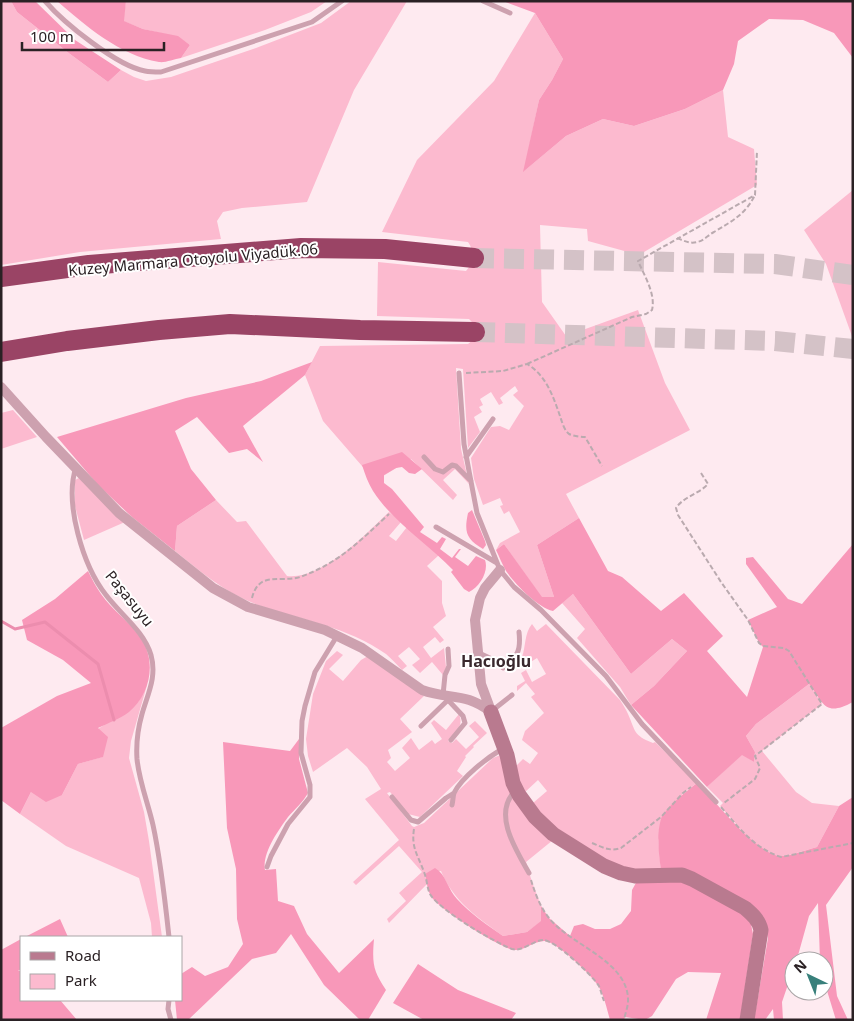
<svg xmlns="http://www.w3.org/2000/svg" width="854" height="1021" viewBox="0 0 854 1021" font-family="'Noto Sans',sans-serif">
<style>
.green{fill:#fcbacf}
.forest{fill:#f898b9}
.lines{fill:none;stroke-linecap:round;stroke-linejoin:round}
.stream{stroke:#ec8dae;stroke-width:3}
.highway-tunnel{stroke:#d4c2c7;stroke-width:20;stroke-dasharray:20 10;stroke-linecap:butt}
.path{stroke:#baaaaf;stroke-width:2;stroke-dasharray:5 2.5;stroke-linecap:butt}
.lane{stroke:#cda1af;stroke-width:5}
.street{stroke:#cda1af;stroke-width:10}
.secondary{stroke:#b97a8f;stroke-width:15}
.highway{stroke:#9a4465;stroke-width:20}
.labels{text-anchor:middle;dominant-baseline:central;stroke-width:4;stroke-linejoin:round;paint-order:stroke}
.street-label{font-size:15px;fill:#2a2124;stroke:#fff}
.neighbourhood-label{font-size:16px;font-weight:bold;fill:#39282d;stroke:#fff}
</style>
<rect width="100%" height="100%" fill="#feeaf0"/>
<path class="green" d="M1 1H11L17 12 70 54 108 82 121 70 134 77 146 81 171 77 256 48 321 23 351 1H407L354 90 307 202 242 208 223 212 217 221 221 239 80 252 1 265Z
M126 1H327L311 12 265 30 181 58 190 45 178 37 143 29 123 21Z
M535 13 563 59 552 80 539 100 524 171 566 136 603 119 634 126 685 109 723 90 728 137 754 149 757 185 639 255 588 241 587 229 540 225 542 302 566 336 638 310 665 383 690 430 566 494 579 518 537 545 554 597 542 598 504 544 496 550 500 543 520 532 509 511 504 514 500 506 503 505 500 498 483 505 474 479 471 458 491 427 500 426 509 430 524 406 513 395 518 391 515 386 500 398 503 403 499 405 491 392 480 399 483 405 479 407 482 412 474 417 480 432 468 448 463 369 456 368 461 449 469 484 455 469 443 480 457 495 453 500 411 459 375 481 323 421 305 375 320 346 468 344 474 339V324L469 319 377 316 378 262 466 271C474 262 475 252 468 242L382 232 417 160 494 81Z
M853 190V339L826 264 804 230Z
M13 410 37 437 1 449V413Z
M79 478 125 522 84 540 75 506V480Z
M216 500 237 522 246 521 287 576C322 580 365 535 389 512L401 522 389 536 396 541 407 527 439 555 427 566 442 581V603L446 616 433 627 444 640 440 643 435 637 423 647 431 658 444 648 446 667 443 675 432 662 420 673 412 665 420 659 409 647 398 656 407 666 402 670C397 665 392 659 386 654 348 627 301 620 258 605 225 593 201 572 175 551L177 526Z
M573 594 631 674 672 639 687 651 654 686 631 705 620 687 577 638 585 629 562 603Z
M532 624 537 631 546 624 620 700C623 705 626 709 628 714 636 732 633 735 653 743L655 742 697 783 683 793 658 840 661 871 639 870 612 865 546 821 533 803 547 791 538 780 524 793 514 768 523 759 530 764 538 753 522 740 525 731 544 713 531 697 535 694 526 683 517 691V686L525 681 521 673 526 670 532 682 546 674 537 658 526 665 522 657C526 646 524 634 532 624Z
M337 651 343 655 329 669 343 681 361 660 368 656 424 696 400 719 412 732 388 750 391 758 387 762 395 771 410 758 402 748 411 738 419 750 432 740 435 744 442 739 431 723 434 720 446 730 459 714C464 726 456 732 448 741L452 743 456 739 466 749 479 737 469 726 475 721 487 733 473 746 474 747 465 756 466 757 457 771 463 776 420 817 408 814 390 792 387 793 412 826 414 827 424 823 493 758 503 754 553 840 526 862 532 882 541 906 542 921 527 932 503 936C477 917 454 902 441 871L425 874 427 884 389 923 387 919 406 901 399 893 422 872 399 846 356 885 353 882 399 840 365 799 381 789 367 767 347 748 313 772 308 756 306 739 313 694 326 661Z
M809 684 822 704 762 751 796 792 812 803 839 806 817 847C808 849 788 857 779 856 757 853 735 822 720 806L723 803 707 787 742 754 754 762 755 752 746 736 756 724Z
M147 685 131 741 129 758 144 812 149 841 162 937H152L151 923 139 878 66 846 20 814 31 792 62 795 78 764 102 757 98 729 138 702Z"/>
<path class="forest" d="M11 1H35L75 40 121 70 108 82 70 54 17 12Z
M57 1H126L124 21 143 29 178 36 190 45 181 58C174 59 165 63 159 62 119 55 86 26 57 1Z
M503 1H853V58L834 33 803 20 769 19 738 41 734 64 723 90 685 109 634 126 603 119 566 136 523 172 539 100 552 80 563 59 535 13Z
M312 362 305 375 243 426 263 462 247 449 229 453 197 417 175 431 191 469 216 500 177 526 175 551 132 517 98 485 57 437 186 398 261 381Z
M402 452 422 469 415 474 409 473 402 467 396 468 384 475V483L392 489 424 527 420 532 437 543 442 537 446 539 440 549 452 558 459 549H461L455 557 468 566 476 556 485 560C489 571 480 587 469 592L464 589 451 572 453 570C427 543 393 522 373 491 368 483 365 474 362 465Z
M472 510 485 541 486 545 483 549C466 539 464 532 468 513Z
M579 518 608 571 622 577 661 611 684 593 723 636 707 651 747 697 763 647 759 643 748 620 777 607 746 564V558L753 557 788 599 802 604 853 544V702C825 717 824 704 809 684L756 724 746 736 755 752 754 762 742 755 707 787 631 705 654 686 687 651 672 639 631 674 573 594 553 611C537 607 516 585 506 571 502 564 499 556 496 550L504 544 542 597H554L537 545Z
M88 571C92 579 96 587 101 594 112 610 129 621 140 637 157 660 151 694 129 712 120 719 108 723 98 728L108 737 103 757 78 764 62 795 46 802 31 792 20 814 1 800V728L57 696 91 683 63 660 27 640 22 620 55 599Z
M299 739V759L308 793C303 802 295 809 288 817 278 831 262 853 265 870L276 869 278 901 294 906 307 934 339 973 374 939C372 964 373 970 386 990L368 1020H360L324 985 291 934 276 953 252 959 188 1020H177L175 1000H181V974L192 967 205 976 228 967 243 944 237 919 236 869 227 828 223 742 290 751Z
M697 783C715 800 756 854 780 856 789 857 808 849 817 847L839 806 853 797V867L826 905 837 996 848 1020H836L824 981V961H820L818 903 809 916 797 959 794 961V967L782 1002 783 1020H774L773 1009 765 1020H754L768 938 765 923 661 871C659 854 656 836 661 819 665 808 688 790 697 783Z
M435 868C446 874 448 890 457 899 470 913 487 925 503 936L527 932 541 921V906L549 918 570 936 574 926 583 924 595 929H610L621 924 631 911 632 890 637 881 684 882 741 911 751 924 753 934 740 1020H706L721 973 688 972 676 979 652 1016 645 1020 625 1017 624 1020H610C607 1009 604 996 599 987 593 976 555 940 544 941 534 941 524 951 514 950 500 948 443 911 433 899 427 892 427 882 425 874Z
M60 919 68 937H25Z
M21 939V969L18 971H21V1000H60L77 1020H1V950Z
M418 964 458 990 516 1013 511 1020H424L393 1003Z"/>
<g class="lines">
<path class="stream" d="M1 621 15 629 45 622 98 664 114 720"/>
<path class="highway-tunnel" d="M474 258 775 264 853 275
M475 332 775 341 853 349"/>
<path class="path" d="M677 238C684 241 690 244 697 242 704 241 708 235 714 232 732 221 745 215 755 195
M527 364 632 317 646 314 652 310C656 294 644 275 638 261L755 195 757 151
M466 373 503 371 527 364C546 375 553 396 560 416 562 422 564 430 569 434 574 436 580 437 585 437L602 466
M701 473 708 484C699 494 683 497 676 508L678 515 721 582 748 620 759 643 763 646 784 648 789 651 822 704 755 756 760 768 755 779 724 803
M252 598C259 570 281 583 300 577 339 563 360 541 389 514
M721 807C738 827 755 849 781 857L853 843
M414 829C411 848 418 855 424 872 427 879 427 888 430 894 439 910 494 942 512 949 523 952 533 940 544 940 556 941 593 976 599 986 601 991 602 996 604 1001
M592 843C602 847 610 852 621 848L661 817 683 793 691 787
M531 880C535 893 540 907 549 918 570 945 629 961 628 1001 628 1007 625 1014 624 1020"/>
<path class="lane" d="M45 1C64 23 117 66 145 71 150 72 156 72 161 72L312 22 342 1
M483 1 510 13
M459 373 464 444 469 471 477 513 500 570 514 587 541 610 606 676 642 724 716 802
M424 457 435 469 443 472 452 465 456 466 471 481
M466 457 493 419
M76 467C64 503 83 566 106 595 121 615 144 631 151 655 157 677 148 693 142 714 138 728 136 744 137 759 139 781 148 803 153 825 161 862 165 900 169 937
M436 527 497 563
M479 653 494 660 503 668C518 657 521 650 519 632
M443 695 445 675 449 666 448 649
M448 700 463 716 465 723 451 740
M493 710 512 695
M421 726 450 698
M514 792C493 815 516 850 529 873
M392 797 411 820 418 822 446 798 454 793
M452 805C453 801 453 796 454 793 462 777 487 758 502 749
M267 867 271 856 288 824 310 797V785L301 753 302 721 305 706 315 672 337 636
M169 1000 168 1009 171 1020"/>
<path class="street" d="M1 387 46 437 119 513 213 588 248 607 325 630 362 648 422 690C450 700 465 692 491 712
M491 711 481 684 475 620 480 598 485 588 500 570"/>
<path class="secondary" d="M491 712 507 755 513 783 519 795 535 817 553 834 604 866 621 873 635 876 682 875 692 879 745 908C752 914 759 920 761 930L747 1020"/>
<path class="highway" d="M1 277 89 265 301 248 385 249 474 258
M1 352 67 341 159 330 230 324 360 330 475 332"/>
</g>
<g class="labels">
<g class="street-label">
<text transform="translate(193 259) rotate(-5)">Kuzey Marmara Otoyolu Viyadük.06</text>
<text transform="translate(130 598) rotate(51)">Paşasuyu</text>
</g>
<g class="neighbourhood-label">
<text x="496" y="661">Hacıoğlu</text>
</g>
</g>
<rect width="854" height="1021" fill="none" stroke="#2a2124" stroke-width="5"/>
<rect x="20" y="936" width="162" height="65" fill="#ffffff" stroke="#aaa6a7"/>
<rect x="30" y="952" width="25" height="8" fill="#b97a8f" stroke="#aaa6a7"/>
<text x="65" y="961" font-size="15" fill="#2a2124">Road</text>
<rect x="30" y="974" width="25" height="15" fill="#fcbacf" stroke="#aaa6a7"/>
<text x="65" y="986" font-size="15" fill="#2a2124">Park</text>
<g transform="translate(809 976) rotate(317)"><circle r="24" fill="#ffffff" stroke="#aaa6a7"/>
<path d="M0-4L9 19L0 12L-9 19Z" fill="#38807b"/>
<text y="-8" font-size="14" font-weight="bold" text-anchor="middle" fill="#2a2124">N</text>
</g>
<path d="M22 42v8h142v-8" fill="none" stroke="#2a2124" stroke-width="2.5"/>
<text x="30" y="42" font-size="15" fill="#2a2124" stroke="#ffffff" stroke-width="4" paint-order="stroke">100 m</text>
</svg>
